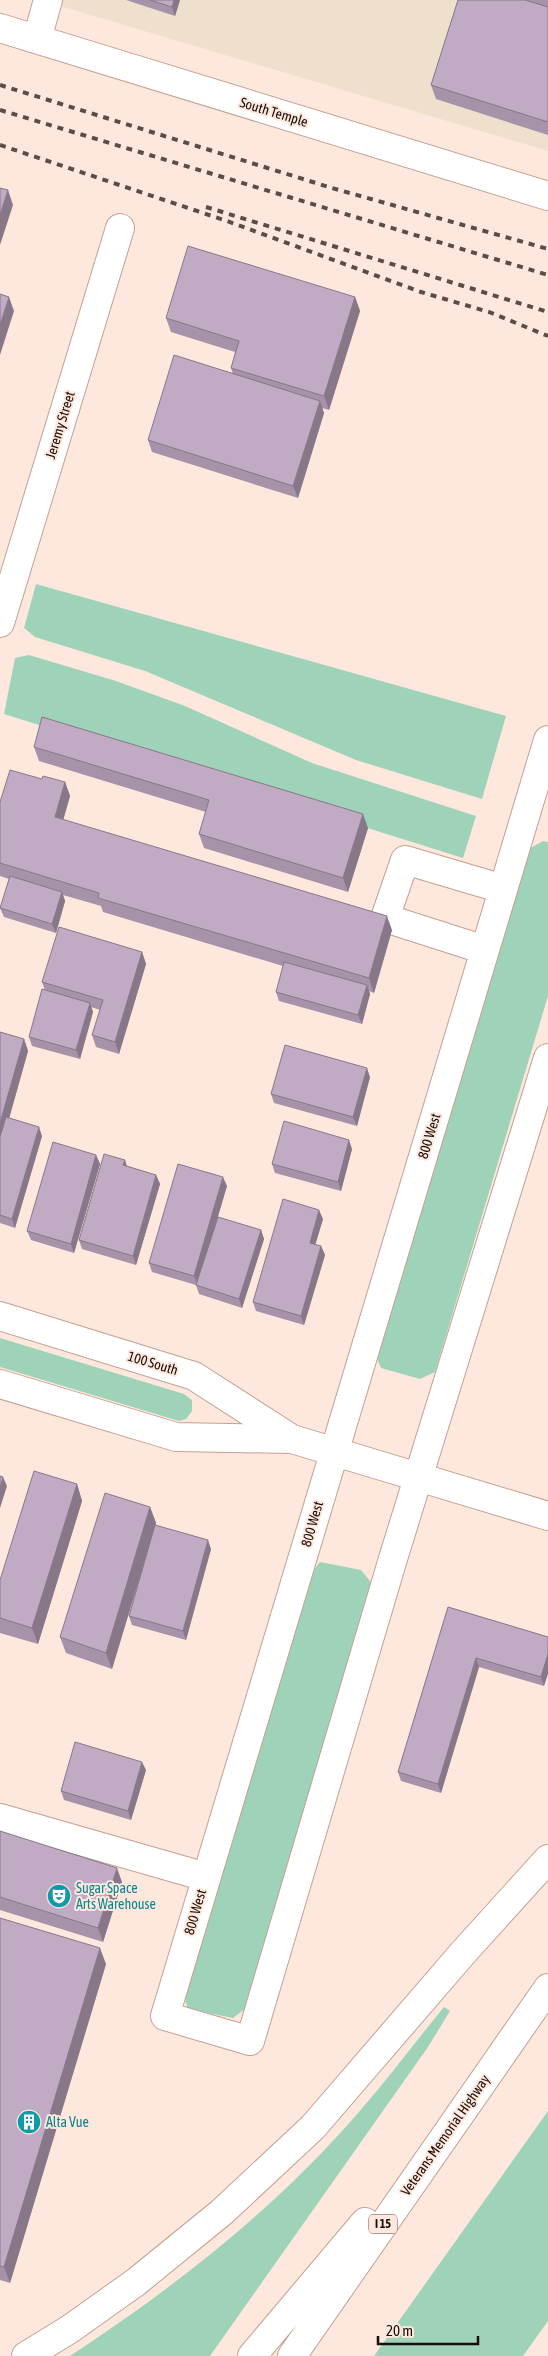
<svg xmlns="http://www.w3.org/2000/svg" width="548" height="2356" viewBox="0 0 548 2356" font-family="'Asap Condensed',sans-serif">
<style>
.commercial{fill:#efe0ce}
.green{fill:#9ed3b9}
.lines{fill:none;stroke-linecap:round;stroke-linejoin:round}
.minor-casing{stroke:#c2a191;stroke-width:30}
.highway-casing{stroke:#c2a191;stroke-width:30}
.minor{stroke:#fff;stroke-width:28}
.highway{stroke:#fff;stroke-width:28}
.rail{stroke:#5b4c46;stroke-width:4;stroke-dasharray:6 6;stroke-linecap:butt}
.wall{fill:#a692a9}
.shaded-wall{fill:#877789}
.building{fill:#c1aac4;stroke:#877789}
.labels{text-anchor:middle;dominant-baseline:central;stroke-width:4;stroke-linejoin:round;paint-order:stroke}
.shield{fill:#fee8dd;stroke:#5e4f48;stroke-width:1}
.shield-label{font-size:12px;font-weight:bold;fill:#190d08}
.street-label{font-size:14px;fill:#190d08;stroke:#fee8dd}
.culture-label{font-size:14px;fill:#0d838f;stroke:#fee8dd;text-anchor:start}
</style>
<rect width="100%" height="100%" fill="#fee8dd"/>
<path class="commercial" d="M38 0H548V151L77 11Z"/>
<path class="green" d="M36 584 506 716 482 799 356 760 145 671 35 637 24 628Z
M29 655 116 681 185 706 312 763 476 816 463 858 4 714 15 658Z
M543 841 548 842V996L435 1372 420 1379 381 1368 374 1352 527 850Z
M0 1338 184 1394 192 1400V1411L186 1419 179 1421 0 1367Z
M320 1562 361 1570 374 1586 245 2009 233 2018 188 2009 182 1990 310 1575Z
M444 2007 450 2011 428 2047 210 2356H70C175 2287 275 2209 358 2113 388 2079 415 2042 444 2007Z
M548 2111V2321L523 2356H374Z"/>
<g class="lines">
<g class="minor-casing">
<path id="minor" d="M0 28 548 196
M37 39 48 0
M0 623 120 228
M548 740 165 2016 250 2041 392 1562 548 1058
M485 950 385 918 405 860 503 889
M0 1316 194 1376 292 1439
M0 1384 176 1437 292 1439 548 1516
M0 1818 206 1877"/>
</g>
<g class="highway-casing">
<path id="highway" d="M26 2356 70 2329 136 2282 222 2212 313 2127 462 1954 548 1859
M252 2356 365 2222
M292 2356 548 1988"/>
</g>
<use href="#minor" class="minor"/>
<use href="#highway" class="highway"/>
<path class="rail" d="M0 85 332 188 548 249
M0 110 548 275
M0 145 227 221 421 292 489 312 548 336
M206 207 548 312"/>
</g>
<path class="wall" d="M126 0H180L175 16Z
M458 0H548V135L436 99 431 85Z
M355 297 360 311 329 410 322 408 324 413 298 498 152 452 148 440 233 374 231 368 235 352 171 332 166 318Z
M34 747 368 828 348 892 204 848 199 834 206 812 39 761Z
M42 779 65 782 70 796 63 820 392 930 374 993 369 991 370 994 362 1024 279 1001 276 992 283 966 103 912 101 906 63 895 65 901 56 933 4 917 0 908 9 879 0 876V802Z
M142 952 146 964 119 1054 96 1047 92 1035 100 1010 91 1007 93 1012 80 1059 32 1046 29 1037 45 990 42 982Z
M0 1032 24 1039 28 1051 9 1118 42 1136 15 1228 0 1223Z
M370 1077 357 1126 274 1103 271 1094Z
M352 1149 341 1191 275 1173 272 1164Z
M96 1155 100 1164 74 1253 31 1240 27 1231Z
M127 1166 156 1175 160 1184 136 1265 82 1249 79 1240Z
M227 1186 215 1224 261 1230 264 1239 242 1308 199 1294 196 1285 152 1272 149 1263Z
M323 1219 315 1245 321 1246 325 1255 304 1325 256 1311 253 1302Z
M77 1484 82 1501 38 1644 0 1633V1580Z
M150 1507 156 1523V1525L211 1549 186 1640 132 1625 129 1616 141 1573 112 1669 66 1653 60 1637Z
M448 1607 548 1637 544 1686 479 1667 441 1793 401 1781 398 1772Z
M146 1770 131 1820 64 1800 61 1791Z
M0 1831 122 1882 103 1942 0 1910Z
M0 1918 106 1964 10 2283 0 2280Z"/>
<path class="shaded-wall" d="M174 0H180L175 16 172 7Z
M8 190 13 205 0 245V215Z
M9 297 14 311 0 355V325Z
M355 297 360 311 329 410 324 396Z
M320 401 324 413 298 498 293 486Z
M65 782 70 796 60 831 55 817Z
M363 814 368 828 348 892 343 878Z
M62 892 65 901 56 933 52 924Z
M387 916 392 930 374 993 369 978Z
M142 952 146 964 119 1054 115 1042Z
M367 985 370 994 362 1024 358 1015Z
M90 1003 93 1012 80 1059 76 1050Z
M24 1039 28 1051 0 1151V1123Z
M367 1068 370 1077 357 1126 353 1117Z
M39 1127 42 1136 15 1228 12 1219Z
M349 1140 352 1149 341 1191 338 1182Z
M96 1155 100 1164 74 1253 71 1244Z
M125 1160 128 1169 123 1165Z
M156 1175 160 1184 136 1265 133 1256Z
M223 1177 227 1186 198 1285 194 1276Z
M319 1210 323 1219 313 1252 310 1243Z
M261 1230 264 1239 242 1308 239 1299Z
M321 1246 325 1255 304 1325 301 1316Z
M3 1477 7 1486 0 1508V1488Z
M77 1484 82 1501 38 1644 32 1628Z
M150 1507 156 1523 112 1669 106 1653Z
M208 1540 211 1549 186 1640 183 1631Z
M548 1654V1674L544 1686 541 1677Z
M476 1658 479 1667 441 1793 438 1784Z
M142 1762 146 1770 131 1820 128 1811Z
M117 1868 122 1882 103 1942 98 1928Z
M100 1948 106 1964 10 2283 4 2267Z"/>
<path class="building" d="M150 0H174L172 7Z
M458 0H525L548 7V122L431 85Z
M0 188 8 190 0 215Z
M188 246 355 297 324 396 231 368 239 341 166 318Z
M0 294 9 297 0 325Z
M174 355 320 401 293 486 148 440Z
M42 717 363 814 343 878 199 834 209 800 34 747Z
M10 770 42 779 43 776 65 782 55 817 387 916 369 978 98 898 99 893 0 863V802Z
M10 876 62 892 52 924 0 908Z
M59 927 142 952 115 1042 92 1035 103 1000 42 982Z
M284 962 367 985 358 1015 276 992Z
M42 989 90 1003 76 1050 29 1037Z
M0 1032 24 1039 0 1123Z
M285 1045 367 1068 353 1117 271 1094Z
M6 1117 39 1127 12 1219 0 1215V1137Z
M284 1121 349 1140 338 1182 272 1164Z
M53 1142 96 1155 71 1244 27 1231Z
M104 1154 125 1160 123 1165 156 1175 133 1256 79 1240Z
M178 1164 223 1177 194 1276 149 1263Z
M283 1199 319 1210 310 1243 321 1246 301 1316 253 1302Z
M218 1217 261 1230 239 1299 196 1285Z
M34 1471 77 1484 32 1628 0 1618V1580Z
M0 1476 3 1477 0 1488Z
M105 1493 150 1507 106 1653 60 1637Z
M155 1525 208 1540 183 1631 129 1616Z
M448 1607 548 1637V1654L541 1677 476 1658 438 1784 398 1772Z
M75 1742 142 1762 128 1811 61 1791Z
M0 1831 117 1868 98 1928 0 1897Z
M0 1918 100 1948 4 2267 0 2266Z"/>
<defs>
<g id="theatre-disc" transform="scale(1.25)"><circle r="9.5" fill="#0f9aa8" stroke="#fee8dd"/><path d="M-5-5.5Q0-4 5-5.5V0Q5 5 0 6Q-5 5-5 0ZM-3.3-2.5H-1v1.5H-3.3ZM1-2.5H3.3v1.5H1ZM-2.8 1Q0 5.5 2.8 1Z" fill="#fff"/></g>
<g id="building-disc" transform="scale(1.25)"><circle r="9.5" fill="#0f9aa8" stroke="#fee8dd"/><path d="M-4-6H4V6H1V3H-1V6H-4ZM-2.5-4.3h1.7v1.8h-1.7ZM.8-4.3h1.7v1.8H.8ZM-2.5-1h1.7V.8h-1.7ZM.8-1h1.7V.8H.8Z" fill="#fff"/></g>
</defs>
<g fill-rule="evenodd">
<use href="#theatre-disc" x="59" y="1896"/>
<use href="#building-disc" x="29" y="2122"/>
</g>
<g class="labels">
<rect class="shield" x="369" y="2214.5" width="28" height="19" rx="4"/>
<g class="shield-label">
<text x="383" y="2224">I 15</text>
</g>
<g class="street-label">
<text transform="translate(274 112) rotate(17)">South Temple</text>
<text transform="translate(60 425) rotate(-73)">Jeremy Street</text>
<text transform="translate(429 1136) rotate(-73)">800 West</text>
<text transform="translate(153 1363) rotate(17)">100 South</text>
<text transform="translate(312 1524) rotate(-74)">800 West</text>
<text transform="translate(195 1912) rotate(-74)">800 West</text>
<text transform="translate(445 2135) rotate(-55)">Veterans Memorial Highway</text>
</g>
<g class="culture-label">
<text x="76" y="1888">Sugar Space<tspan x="76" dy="16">Arts Warehouse</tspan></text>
<text x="46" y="2122">Alta Vue</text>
</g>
</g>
<path d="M378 2336v8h100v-8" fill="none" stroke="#190d08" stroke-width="2.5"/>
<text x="386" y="2336" font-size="15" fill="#190d08" stroke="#fee8dd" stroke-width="4" paint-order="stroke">20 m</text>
</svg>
